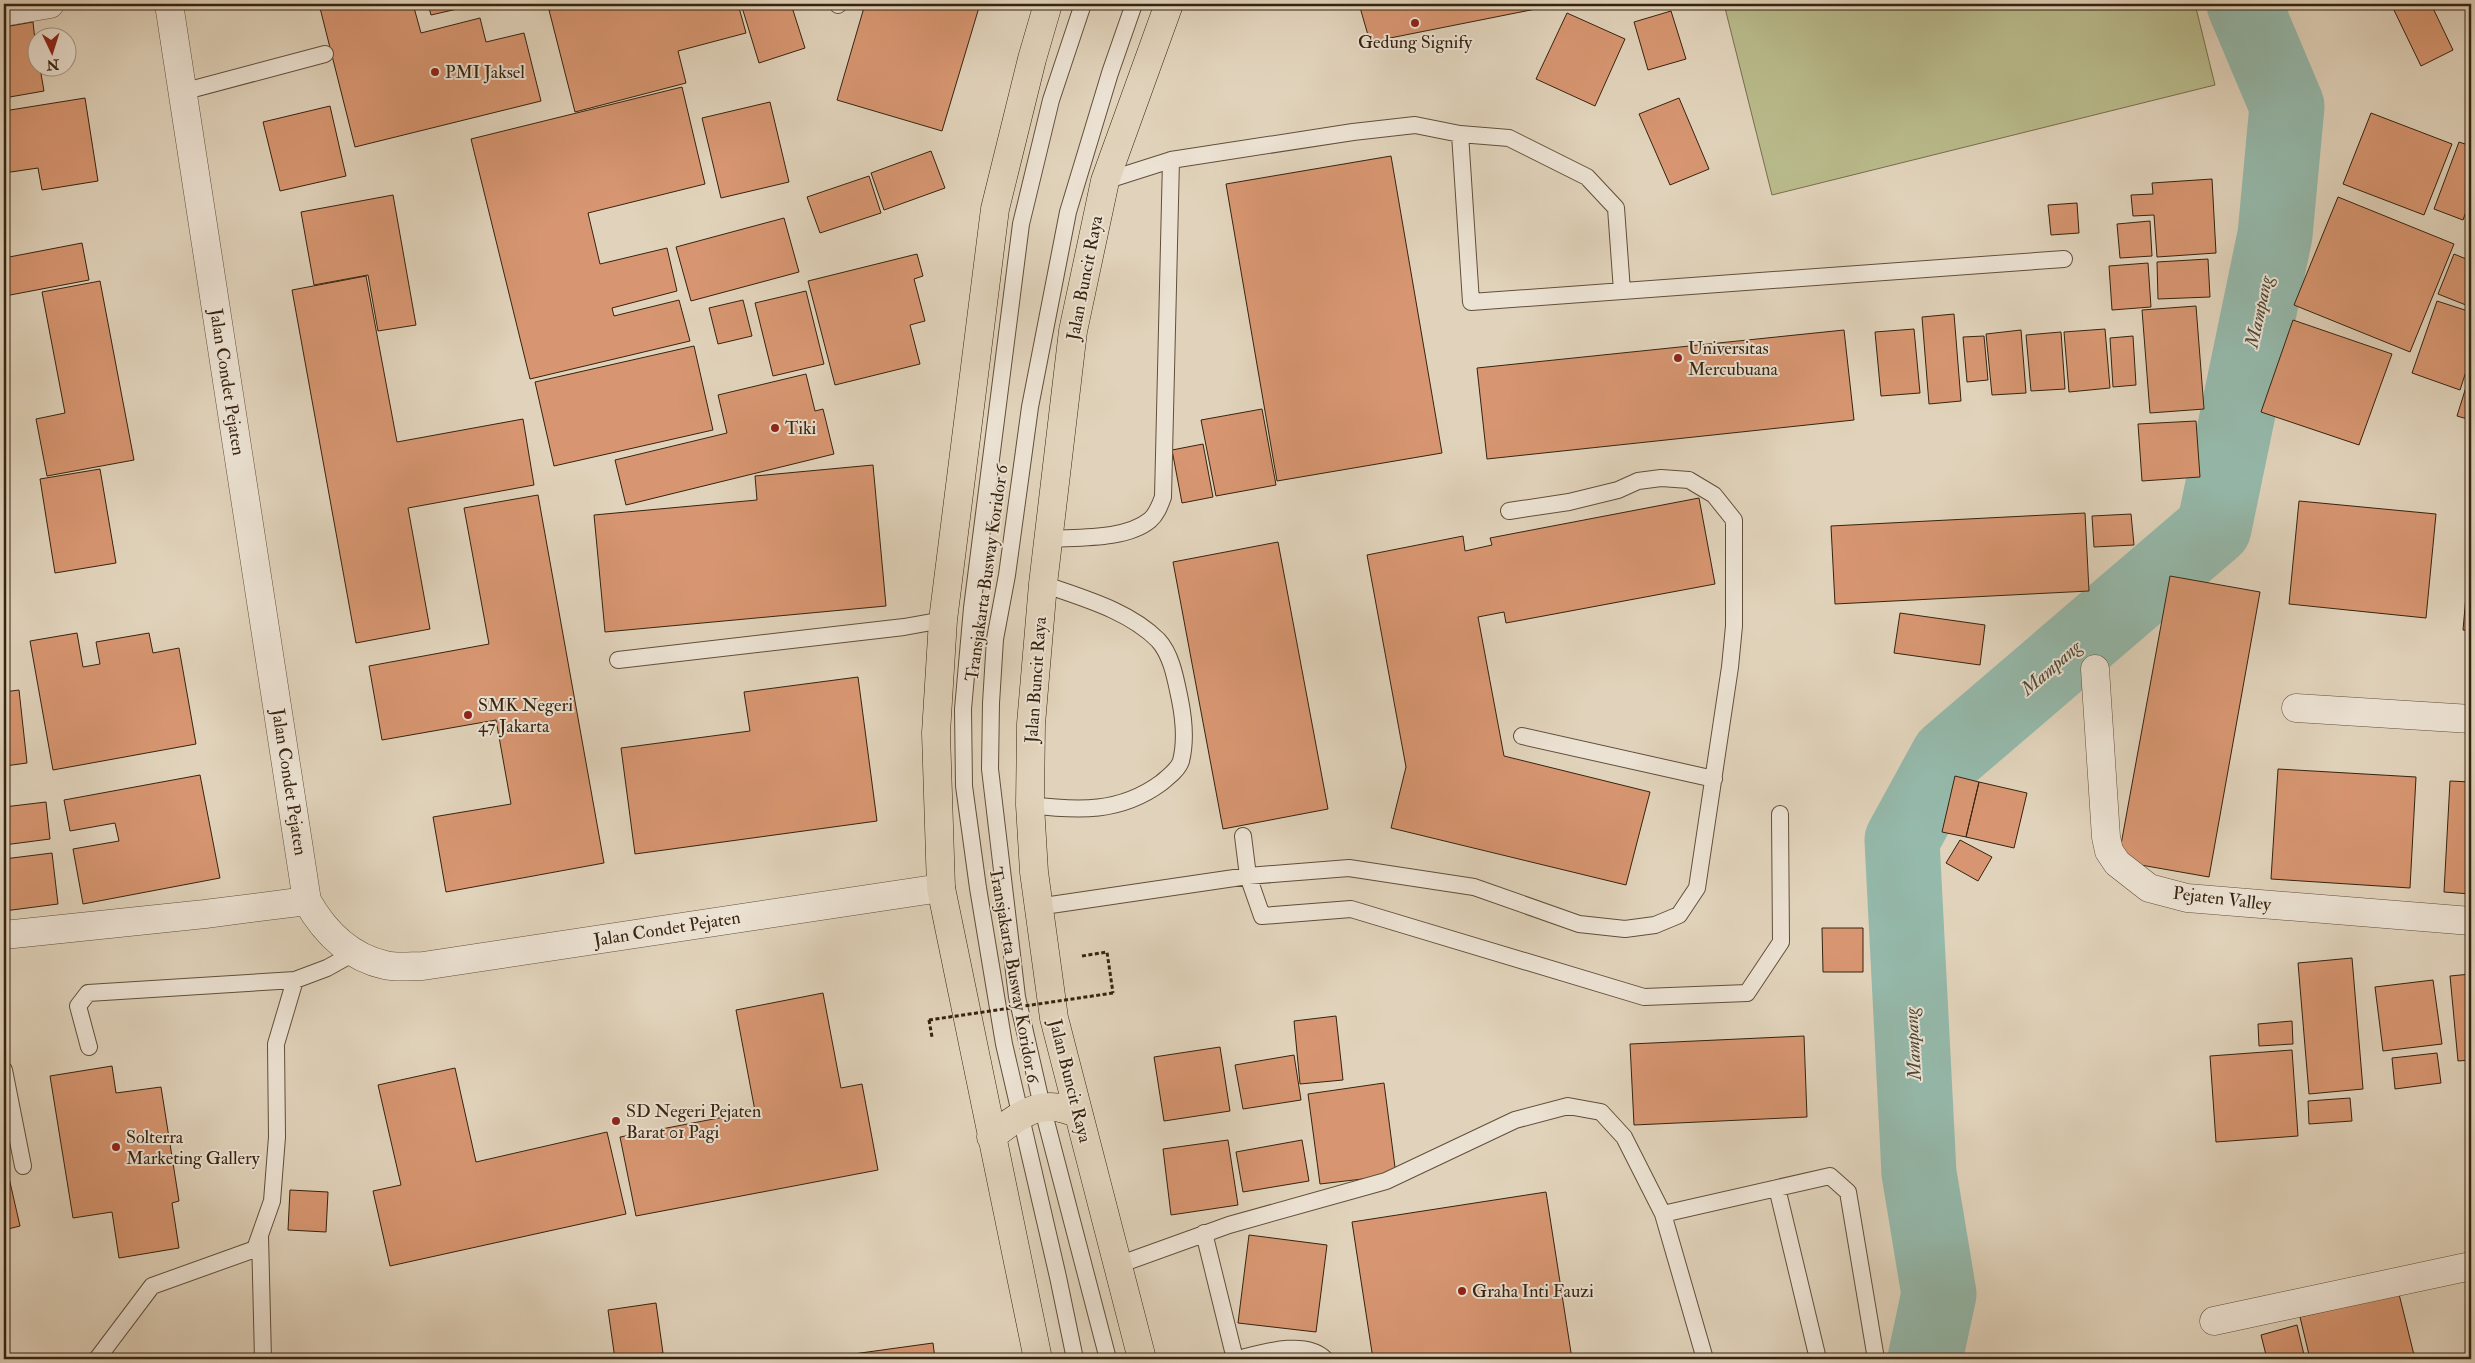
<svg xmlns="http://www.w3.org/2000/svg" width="2475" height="1363" viewBox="0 0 2475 1363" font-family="'IM FELL Double Pica',serif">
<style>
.grass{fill:#b9bb8c;stroke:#786f4e}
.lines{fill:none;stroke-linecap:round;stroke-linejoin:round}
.river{stroke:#95b9ab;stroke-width:75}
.building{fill:#d79671;stroke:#36230f}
.service-casing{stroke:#614f3a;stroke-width:18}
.minor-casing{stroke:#614f3a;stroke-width:29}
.primary-casing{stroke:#36230f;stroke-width:29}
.path{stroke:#36230f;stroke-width:3;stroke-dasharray:4 2.5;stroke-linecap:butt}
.service{stroke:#ece2d3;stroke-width:16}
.minor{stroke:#ece2d3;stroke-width:28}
.primary{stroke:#e1d3bb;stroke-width:28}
.path-bridge{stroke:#36230f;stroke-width:3;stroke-dasharray:4 2.5;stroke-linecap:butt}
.poi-dot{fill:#8f2418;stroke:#ece2d3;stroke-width:2}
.labels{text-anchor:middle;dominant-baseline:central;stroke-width:4;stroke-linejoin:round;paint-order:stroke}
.poi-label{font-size:18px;fill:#36230f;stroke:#ece2d3;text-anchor:start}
.street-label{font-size:18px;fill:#36230f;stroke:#ece2d3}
.water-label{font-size:19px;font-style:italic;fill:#4e4836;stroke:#ece2d3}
</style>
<rect width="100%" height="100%" fill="#e1d3bb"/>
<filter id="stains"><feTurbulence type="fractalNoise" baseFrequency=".004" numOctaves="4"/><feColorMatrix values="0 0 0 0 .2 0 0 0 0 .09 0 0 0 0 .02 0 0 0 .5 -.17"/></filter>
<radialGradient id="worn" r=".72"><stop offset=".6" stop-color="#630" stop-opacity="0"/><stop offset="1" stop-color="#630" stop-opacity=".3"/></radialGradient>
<path class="grass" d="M1724 4H2195L2215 85 1772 195Z"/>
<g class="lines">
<path class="river" d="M1925 1359 1939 1294 1919 1173 1902 840 1948 756 2214 528 2275 235 2287 106 2244 4"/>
</g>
<path class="building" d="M319 4H413L421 33 480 18 486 42 524 33 541 101 355 147Z
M428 4H479L431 15Z
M574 4H738L746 33 678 51 686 83 575 112 549 10Z
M741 4H791L805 48 759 63Z
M865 4H980L942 131 837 100Z
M1359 4H1561L1370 42Z
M2391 4H2431L2453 50 2421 66Z
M1671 11 1686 59 1648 70 1634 22Z
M1567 13 1625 39 1595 106 1536 79Z
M33 22 38 68H40L44 91 4 98V27Z
M682 87 705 184 588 213 600 264 667 248 677 291 612 308 614 316 679 300 690 341 530 379 471 139Z
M85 98 98 181 42 190 38 168 4 173V111Z
M1679 98 1709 169 1670 185 1639 114Z
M770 102 789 182 721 198 702 118Z
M330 106 346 176 280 191 263 122Z
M2371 113 2452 144 2424 215 2343 184Z
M2459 142 2471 146V198L2463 220 2434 209Z
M931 151 945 188 884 210 871 173Z
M1391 156 1442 453 1277 481 1226 184Z
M869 176 881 213 820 233 807 197Z
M2212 179 2216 253 2157 257 2154 215 2133 216 2131 195 2153 194 2152 183Z
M393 195 416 325 378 331 368 275 314 285 301 212Z
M2338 197 2454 244 2410 352 2294 305Z
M2077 203 2079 233 2051 235 2048 205Z
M784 218 799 272 691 301 676 247Z
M2150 221 2152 256 2120 258 2117 224Z
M82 243 89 280 5 296 4 258Z
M917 254 923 276 914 279 925 321 910 325 920 364 835 385 808 281Z
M2454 254 2471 261V307L2438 294Z
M2208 259 2210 297 2158 299 2157 262Z
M2148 263 2151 307 2112 310 2109 266Z
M366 276 397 442 523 419 534 485 408 508 430 629 356 643 292 290Z
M100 281 134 460 47 476 36 419 65 413 42 292Z
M806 291 824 364 773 376 755 303Z
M743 300 752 336 718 344 709 308Z
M2437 301 2471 312V356L2460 390 2412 373Z
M2196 306 2204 409 2150 413 2142 310Z
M1954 314 1961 401 1929 404 1922 317Z
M2293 320 2392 354 2359 445 2261 412Z
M1914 329 1920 393 1881 396 1875 332Z
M2105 329 2110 388 2069 392 2064 332Z
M1844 330 1854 420 1487 459 1477 368Z
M2021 330 2026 393 1992 395 1986 334Z
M2061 332 2065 389 2031 391 2026 335Z
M1984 336 1988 380 1967 382 1963 337Z
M2133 336 2136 385 2113 387 2110 338Z
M694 346 713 430 554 466 535 382Z
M2471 371V420L2457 416Z
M806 374 815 411 823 409 834 454 626 505 615 460 727 433 718 395Z
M1262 409 1276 485 1216 496 1201 420Z
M2196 421 2200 477 2142 481 2138 424Z
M1203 444 1213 497 1182 503 1172 450Z
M873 465 886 606 605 632 594 515 757 500 755 476Z
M100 469 116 563 55 573 40 479Z
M538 495 604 863 446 892 433 817 511 804 496 720 382 740 369 666 489 644 464 508Z
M1699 498 1715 584 1506 623 1504 612 1478 617 1504 756 1650 792 1626 885 1391 828 1406 767 1367 555 1463 536 1465 551 1492 545 1490 538Z
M2299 501 2436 514 2426 618 2289 604Z
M2085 513 2089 591 1835 604 1831 526Z
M2131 514 2134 545 2094 547 2092 516Z
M2471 540V631L2463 630Z
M1278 542 1328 809 1223 829 1173 562Z
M2170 576 2260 592 2209 877 2118 861Z
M1900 613 1985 625 1980 665 1894 653Z
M77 633 83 667 100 664 96 642 149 633 153 653 179 648 196 744 53 770 30 641Z
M858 677 877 821 635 854 621 748 750 731 744 692Z
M19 690 27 763 5 766 8 786 4 787V692Z
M2278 769 2416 777 2410 888 2271 879Z
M200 775 220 878 83 904 73 849 119 841 115 823 70 831 64 800Z
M1955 776 1979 782 1966 837 1942 832Z
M2450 781 2471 782V894L2444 892Z
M1979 782 2027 793 2014 848 1966 837Z
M46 802 50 839 4 845V807Z
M1960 840 1992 857 1978 881 1946 863Z
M52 853 58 904 4 911V859Z
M1822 928H1863V972H1823Z
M2352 958 2363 1089 2309 1094 2298 963Z
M2471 974V1060L2458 1061 2450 976Z
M2433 980 2442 1044 2383 1051 2375 987Z
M823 993 841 1088 862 1084 878 1170 636 1216 620 1137 755 1111 736 1010Z
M1336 1016 1343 1080 1300 1084 1294 1021Z
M2292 1021 2293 1044 2259 1046 2258 1024Z
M1804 1036 1807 1117 1634 1125 1630 1044Z
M1220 1047 1230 1111 1164 1121 1154 1057Z
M2292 1050 2298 1136 2216 1142 2210 1056Z
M2437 1053 2441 1083 2395 1089 2392 1058Z
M1294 1055 1301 1100 1243 1109 1235 1065Z
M112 1066 116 1093 161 1087 179 1201 172 1203 179 1248 119 1258 112 1212 73 1218 50 1076Z
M455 1068 476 1162 607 1132 626 1214 390 1266 373 1191 401 1185 378 1085Z
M2466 1068H2471L2470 1127Z
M1384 1083 1396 1175 1320 1184 1308 1094Z
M2350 1098 2352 1121 2309 1124 2308 1101Z
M1228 1140 1238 1205 1171 1215 1163 1149Z
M1302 1140 1309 1181 1243 1192 1236 1152Z
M4 1156 20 1226 4 1230Z
M290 1190 328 1192 326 1232 288 1230Z
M1546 1192 1572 1359H1373L1352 1222Z
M1249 1235 1327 1245 1316 1332 1238 1323Z
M2399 1294 2415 1359H2310L2300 1317Z
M656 1303 663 1353 615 1359 608 1310Z
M2297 1325 2305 1359H2267L2261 1335Z
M933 1343 935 1359H817Z"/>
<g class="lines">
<g class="service-casing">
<path id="service" d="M838 5 839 4
M182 92 325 54
M1460 134 1471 302 2064 259
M1105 181 1171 160 1353 132 1415 125 1460 134 1509 138 1587 177 1616 208 1622 291
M1048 539C1078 537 1126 540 1150 520 1157 514 1160 505 1163 497L1171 160
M618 660 904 627 943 620
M1522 736 1714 779
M1030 805C1078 811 1120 813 1161 783 1168 777 1178 770 1181 761 1186 741 1184 720 1180 700 1176 681 1172 655 1158 640 1128 610 1082 598 1043 584
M1243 836 1248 876 1262 916 1351 909 1644 997 1747 993 1781 942 1780 814
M1037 907 1248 876 1349 868 1474 887 1579 924 1625 929 1655 925 1679 915 1697 888 1730 667 1734 626V520L1714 495 1689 480 1661 478 1638 481 1618 490 1569 502 1509 511
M89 1047 78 1006 88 993 295 980
M4 1070 23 1166
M1777 1188 1818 1359
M1663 1214 1830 1176 1848 1192 1876 1359
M1204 1233 1235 1359
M260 1236 263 1359
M1118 1265 1229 1225 1386 1181 1515 1120 1568 1106 1601 1112 1624 1137 1663 1214 1705 1359
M97 1359 152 1286 255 1249 272 1201 277 1137 276 1044 295 980 327 968 354 953
M1075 1359 1058 1277 1004 1044 978 888 964 786 963 709 972 608 1021 224 1051 100 1083 4
M1108 1359 1042 1106 1017 997 990 769 991 703 995 639 1007 575 1030 407 1068 212 1110 73 1134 4
M1238 1359C1262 1353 1305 1339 1325 1359"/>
</g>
<g class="minor-casing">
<path id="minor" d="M169 4 307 901C324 931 349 957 385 965 396 968 411 966 423 966L941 888
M4 12 50 4
M2095 669 2106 837 2109 851 2117 863 2149 888 2187 898 2471 921
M2296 708 2471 719
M4 935 205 914 307 901
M2214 1321 2471 1266"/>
</g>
<g class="primary-casing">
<path id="primary" d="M991 1137C1020 1115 1041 1096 1078 1114
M1038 1359 941 888 936 733 943 620 995 209 1032 59 1048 4
M1142 1359 1054 1018 1034 872 1030 805 1031 724 1043 584 1073 331 1105 181 1169 4"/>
</g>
<path class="path" d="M1082 956 1107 952 1113 993
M929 1020 932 1037"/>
<use href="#service" class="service"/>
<use href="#minor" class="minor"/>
<use href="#primary" class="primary"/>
<path class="path-bridge" d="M929 1020 1113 993"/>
</g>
<g class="poi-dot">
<circle cx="1415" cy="23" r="5"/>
<circle cx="435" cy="72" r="5"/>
<circle cx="1678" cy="358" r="5"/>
<circle cx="775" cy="428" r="5"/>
<circle cx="468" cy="715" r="5"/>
<circle cx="616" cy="1121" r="5"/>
<circle cx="116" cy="1147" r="5"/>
<circle cx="1462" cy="1291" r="5"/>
</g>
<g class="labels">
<g class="poi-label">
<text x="1415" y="42" text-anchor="middle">Gedung Signify</text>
<text x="445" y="72">PMI Jaksel</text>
<text x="1688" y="348">Universitas<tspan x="1688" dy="21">Mercubuana</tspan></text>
<text x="785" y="428">Tiki</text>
<text x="478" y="705">SMK Negeri<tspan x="478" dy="21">47 Jakarta</tspan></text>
<text x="626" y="1111">SD Negeri Pejaten<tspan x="626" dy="21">Barat 01 Pagi</tspan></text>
<text x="126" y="1137">Solterra<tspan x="126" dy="21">Marketing Gallery</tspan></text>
<text x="1472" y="1291">Graha Inti Fauzi</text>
</g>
<g class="street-label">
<text transform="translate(1085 278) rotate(-79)">Jalan Buncit Raya</text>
<text transform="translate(227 382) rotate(81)">Jalan Condet Pejaten</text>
<text transform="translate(987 573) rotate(-82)">Transjakarta Busway Koridor 6</text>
<text transform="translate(1036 680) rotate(-86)">Jalan Buncit Raya</text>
<text transform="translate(289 782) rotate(81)">Jalan Condet Pejaten</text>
<text transform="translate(2222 899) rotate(7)">Pejaten Valley</text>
<text transform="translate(667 929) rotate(-9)">Jalan Condet Pejaten</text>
<text transform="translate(1014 975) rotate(80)">Transjakarta Busway Koridor 6</text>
<text transform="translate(1070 1081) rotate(76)">Jalan Buncit Raya</text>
</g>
<g class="water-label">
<text transform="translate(2259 312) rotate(-78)">Mampang</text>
<text transform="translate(2051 668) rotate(-41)">Mampang</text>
<text transform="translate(1913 1044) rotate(-93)">Mampang</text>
</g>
</g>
<rect width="2475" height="1363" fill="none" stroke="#e1d3bb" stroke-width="20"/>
<rect x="5" y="5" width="2465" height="1353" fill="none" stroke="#36230f" stroke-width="2.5"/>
<rect x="10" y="10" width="2455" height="1343" fill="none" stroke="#36230f"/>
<g transform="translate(52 52) rotate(176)"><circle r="24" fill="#ece2d3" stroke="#a39685"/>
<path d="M0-4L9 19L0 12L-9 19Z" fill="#8f2418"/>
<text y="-8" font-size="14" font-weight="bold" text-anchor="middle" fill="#36230f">N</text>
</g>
<rect width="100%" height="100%" filter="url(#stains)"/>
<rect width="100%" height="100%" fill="url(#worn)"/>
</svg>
